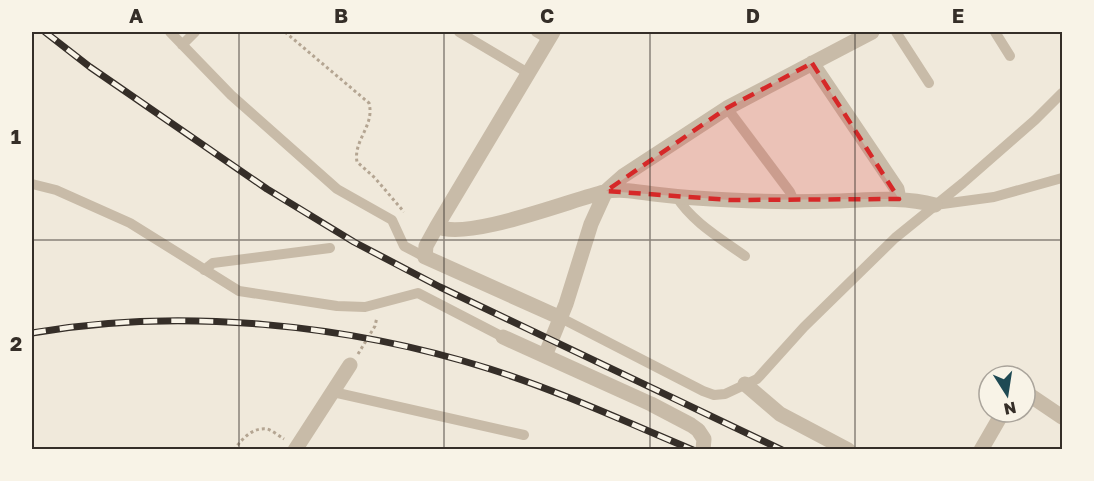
<svg xmlns="http://www.w3.org/2000/svg" width="1094" height="481" viewBox="0 0 1094 481" font-family="'Golos Text',sans-serif">
<style>
.lines{fill:none;stroke-linecap:round;stroke-linejoin:round}
.path{stroke:#b4a592;stroke-width:3;stroke-dasharray:3 3;stroke-linecap:butt}
.service{stroke:#c8bba8;stroke-width:10}
.minor{stroke:#c8bba8;stroke-width:15}
.rail-casing{stroke:#352e28;stroke-width:7}
.rail{stroke:#f8f3e7;stroke-width:4.5;stroke-dasharray:14;stroke-linecap:butt}
.marked{fill:#d62828;fill-opacity:0.2;stroke:#d62828;stroke-width:4.5;stroke-dasharray:12 8;stroke-linejoin:round}
.grid{fill:none;stroke:#352e28;stroke-width:1.5;stroke-opacity:0.55}
.neatline{fill:none;stroke:#352e28;stroke-width:2}
.grid-label{font-size:20px;text-anchor:middle;font-weight:bold;fill:#352e28}
</style>
<rect width="100%" height="100%" fill="#f0e9db"/>
<g class="lines">
<path class="path" d="M285 32 369 103C375 126 353 140 357 162L375 178 404 212
M358 354 375 326 377 317
M234 450C241 440 252 427 267 429 272 430 279 436 284 439"/>
<path class="service" d="M170 32 231 95 337 189 392 220 404 246 425 257
M459 32 528 73
M536 32 548 39
M896 32 929 83
M995 32 1010 56
M182 45 195 32
M727 108 790 192 794 201
M32 184 56 190 130 223 239 291 337 306 365 307 418 293 503 337
M676 196C692 222 720 238 745 256
M935 205 994 197 1062 178
M204 270 213 263 330 248
M561 318 703 391 714 395 725 394 757 379 804 327 895 238 963 183 1035 120 1062 93
M333 392 524 435"/>
<path class="minor" d="M553 32 437 226 426 246 425 257 561 318
M812 63 897 189 899 199
M437 226C464 242 571 200 604 192 620 188 638 192 654 194 679 197 705 199 731 200 766 202 801 202 836 201 870 200 902 196 935 205
M503 337 651 404 691 425 698 430 704 439 703 450
M545 356 566 304 591 224 606 191 623 176 727 108 872 32
M745 384 780 414 848 450
M1025 392 1062 417
M295 450 350 365
M981 450 1003 412"/>
<g class="rail-casing">
<path id="rail" d="M45 32 90 67 267 189 354 242 440 287 782 450
M32 333C179 307 348 324 490 369 559 391 626 422 693 450"/>
</g>
<use href="#rail" class="rail"/>
</g>
<path class="marked" d="M812 63 899 199 730 200 606 191 727 108Z"/>
<path class="grid" d="M239 32V450M444 32V450M650 32V450M855 32V450M32 240H1062"/>
<rect width="1094" height="481" fill="none" stroke="#f8f3e7" stroke-width="66"/>
<g transform="translate(1007 394) rotate(168)"><circle r="28" fill="#f8f3e7" stroke="#aaa49b" stroke-width="1.5"/>
<path d="M0-4.5L10 22L0 15L-10 22Z" fill="#1f4a54"/>
<text y="-9" font-size="16" font-weight="bold" text-anchor="middle" fill="#352e28">N</text>
</g>
<rect x="33" y="33" width="1028" height="415" class="neatline"/>
<g class="grid-label">
<text x="136" y="23">A</text>
<text x="341" y="23">B</text>
<text x="547" y="23">C</text>
<text x="753" y="23">D</text>
<text x="958" y="23">E</text>
<text x="16" y="144">1</text>
<text x="16" y="351">2</text>
</g>
</svg>
